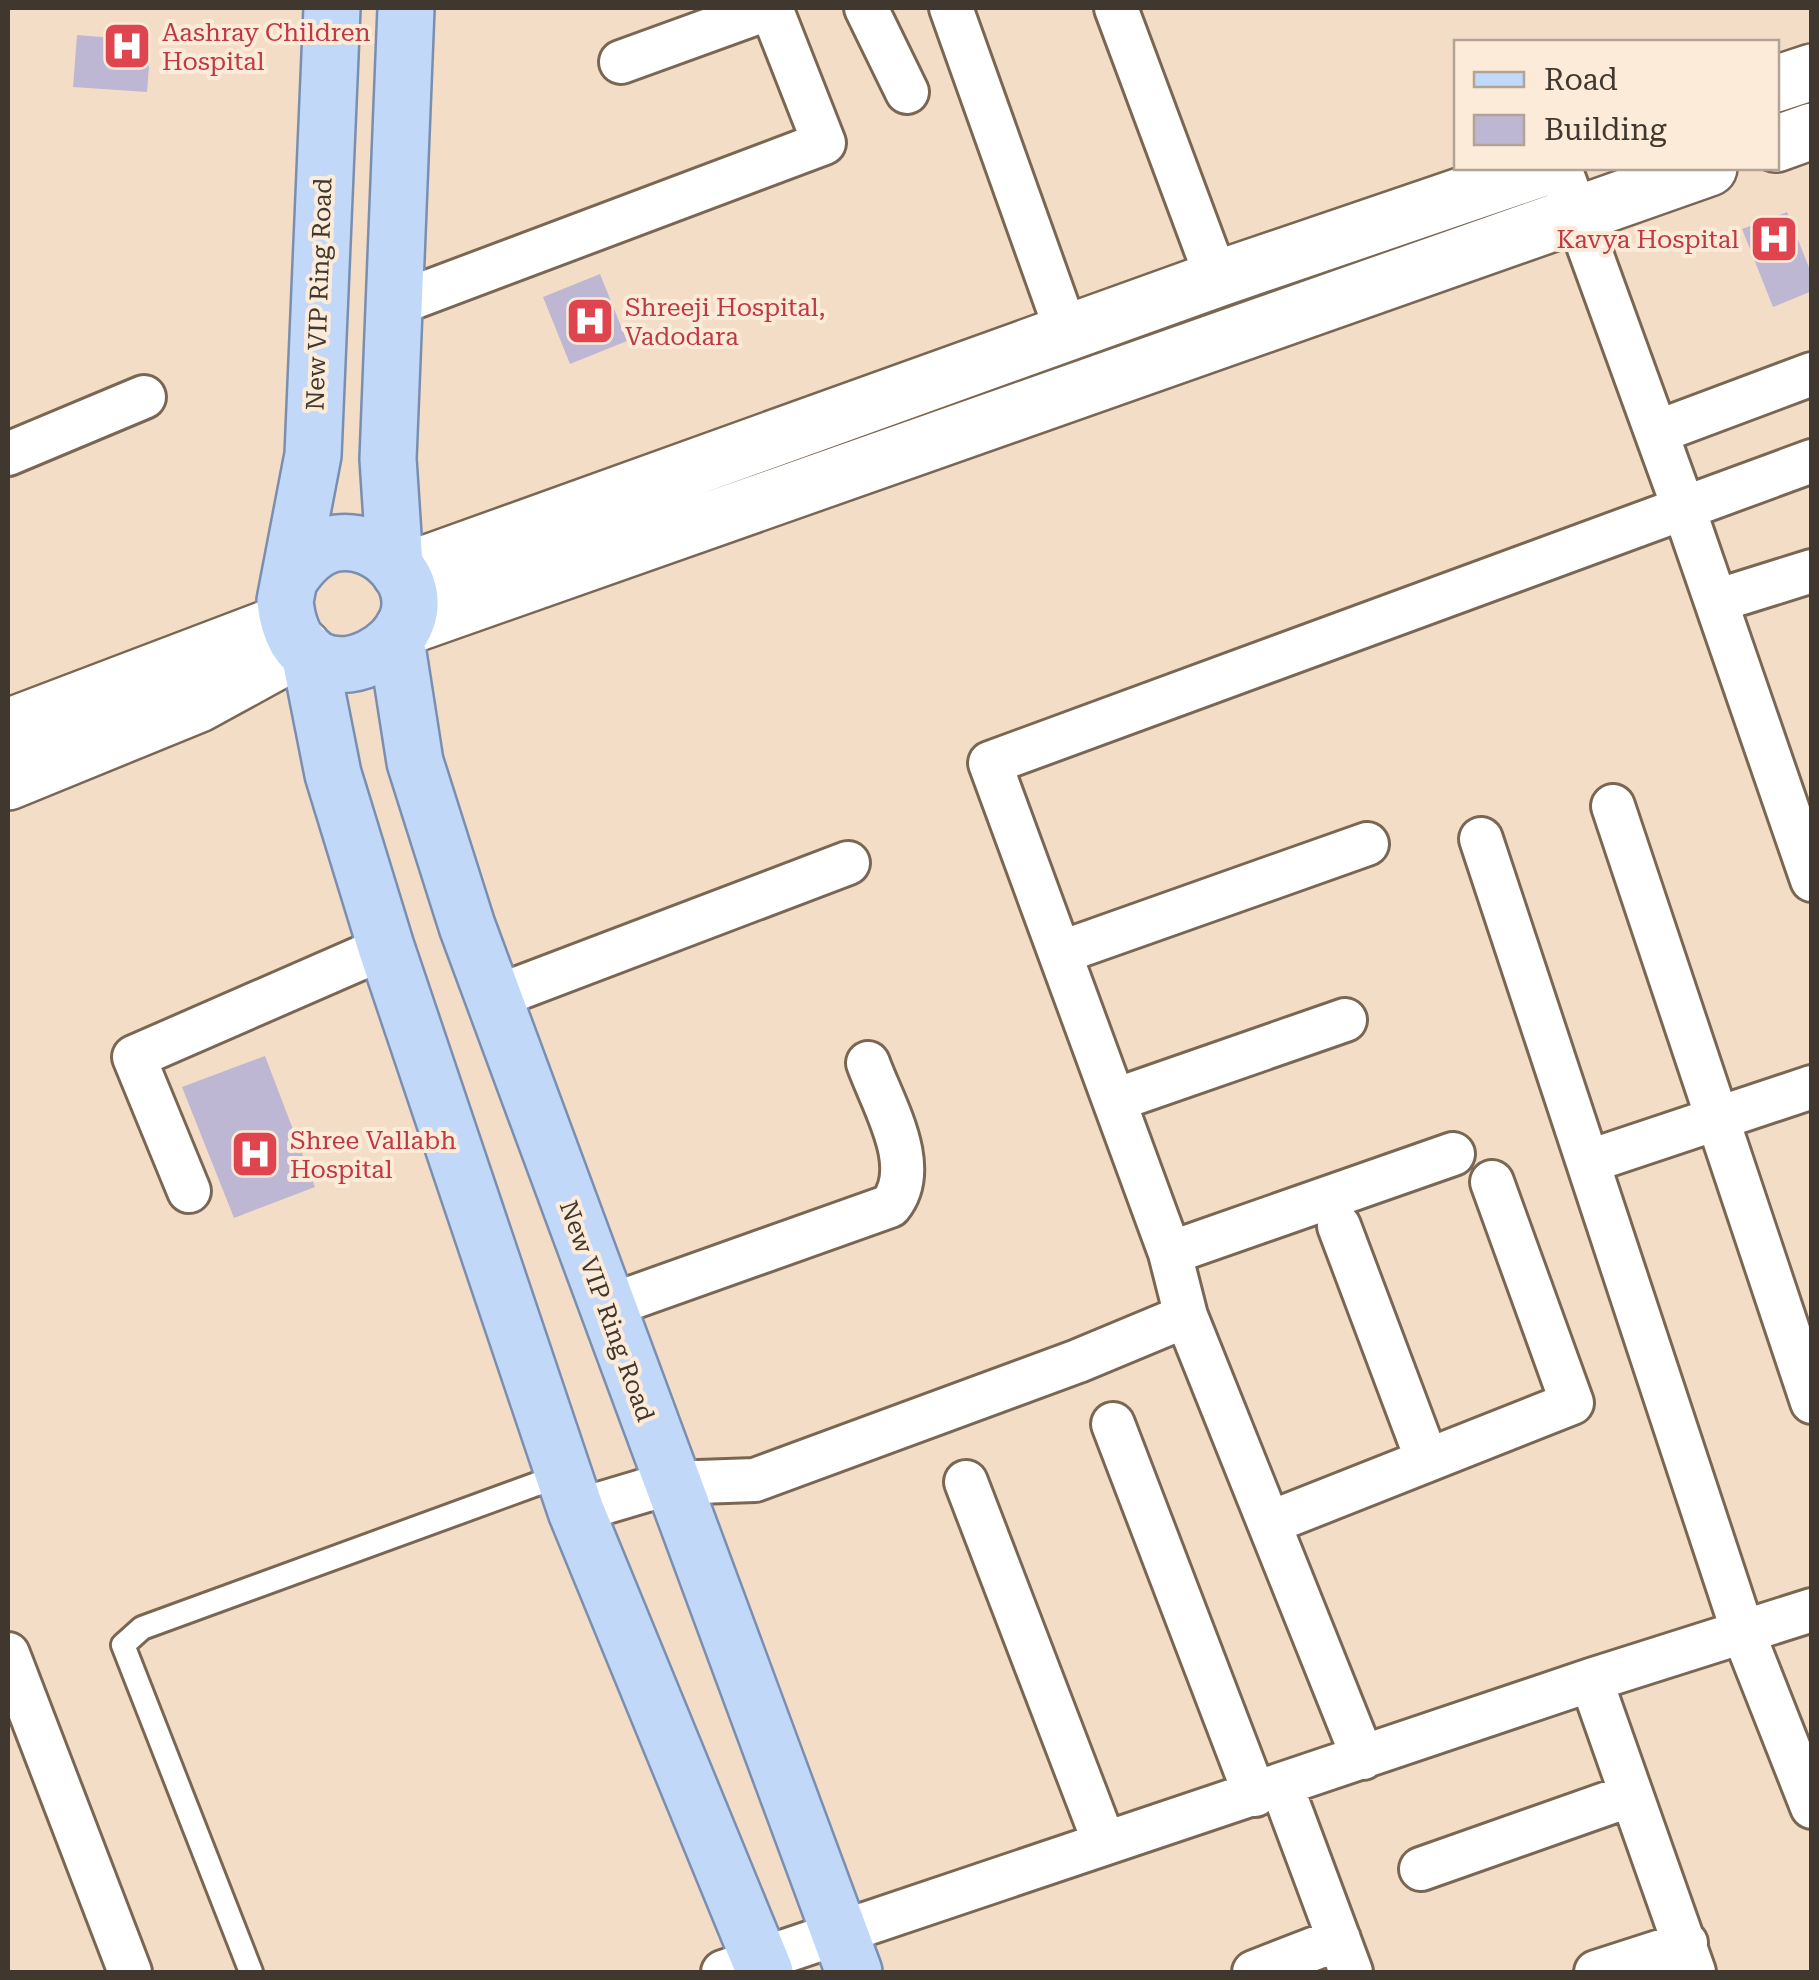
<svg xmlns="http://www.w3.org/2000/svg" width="1819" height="1980" viewBox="0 0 1819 1980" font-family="'Roboto Serif',serif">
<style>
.building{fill:#beb7d3}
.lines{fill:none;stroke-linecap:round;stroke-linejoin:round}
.lane-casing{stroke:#7a6753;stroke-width:28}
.street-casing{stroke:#7a6753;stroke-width:48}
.secondary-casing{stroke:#7a6753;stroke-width:60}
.primary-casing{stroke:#7a8fb0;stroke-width:60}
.lane{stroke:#fff;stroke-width:22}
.street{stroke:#fff;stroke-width:42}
.secondary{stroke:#fff;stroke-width:55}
.primary{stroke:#c2d8f9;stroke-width:55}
.labels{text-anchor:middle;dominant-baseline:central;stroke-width:8;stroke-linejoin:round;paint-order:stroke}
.health-label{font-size:25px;fill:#be3a42;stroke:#fdebd9;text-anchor:start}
.street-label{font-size:25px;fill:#40382f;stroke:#fdebd9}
</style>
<rect width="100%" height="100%" fill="#f3ddc6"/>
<path class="building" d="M77 35 151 41 147 92 73 87Z
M1787 212 1812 275V291L1773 307 1742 229Z
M600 274 627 341 570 364 543 297Z
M265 1056 315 1187 234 1218 182 1087Z"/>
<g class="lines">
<g class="lane-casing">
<path id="lane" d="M251 1972 123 1645 142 1628 564 1474"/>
</g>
<g class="street-casing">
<path id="street" d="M866 8 907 92
M951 8 1067 333
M1116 8 1217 279
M621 62 770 8
M1560 168 1684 509 1812 880
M396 304 824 143 771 8
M1657 432 1812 374
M8 454 144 397
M1716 601 1812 571
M1613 806 1812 1402
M1481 839 1743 1632 1812 1807
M1062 952 1367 844
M493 998 848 863
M1115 1100 1345 1020
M1590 1161 1812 1087
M189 1191 134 1057 386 947
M1339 1226 1427 1460
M1170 1253 1453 1154
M606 1307 890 1206C922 1167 883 1105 868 1063
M1113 1424 1255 1795
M966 1482 1104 1842
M576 1511 670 1483 755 1480 1078 1361 1186 1316
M1269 1523 1572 1403 1492 1182
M8 1654 130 1972
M1591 1680 1694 1972
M1363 1758 1186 1316 1170 1253 990 763 1812 461
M1282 1787 1351 1972
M1421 1869 1631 1795
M723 1972 1591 1680 1812 1610
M1254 1972 1339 1939
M1596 1972 1686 1943"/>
</g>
<g class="secondary-casing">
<path id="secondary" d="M1776 84 1812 72
M1776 144 1812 131
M400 573 1217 279 1543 168
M403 628 1709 168
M8 727 287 621
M8 782 199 704 303 647"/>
</g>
<g class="primary-casing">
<path id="primary" d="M395 566 388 459 406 8
M290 579C301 562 315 546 337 543 358 540 379 549 393 564 463 638 297 728 285 601L313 455 332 8
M396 640 415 762 467 926 854 1972
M309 653 333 774 386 947 576 1511 765 1972"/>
</g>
<use href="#lane" class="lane"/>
<use href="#street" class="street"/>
<use href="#secondary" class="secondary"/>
<use href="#primary" class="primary"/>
</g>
<defs>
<g id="hospital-square" transform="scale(2.5)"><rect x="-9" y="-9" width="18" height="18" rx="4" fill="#e0444e" stroke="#fdebd9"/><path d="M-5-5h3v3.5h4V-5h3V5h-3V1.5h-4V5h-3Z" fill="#fff"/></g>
</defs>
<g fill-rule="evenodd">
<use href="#hospital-square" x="127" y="46"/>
<use href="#hospital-square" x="1774" y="239"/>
<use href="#hospital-square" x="590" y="321"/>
<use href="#hospital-square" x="255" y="1154"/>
</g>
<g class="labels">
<g class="health-label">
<text x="162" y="32">Aashray Children<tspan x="162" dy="29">Hospital</tspan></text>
<text x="1739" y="239" text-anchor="end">Kavya Hospital</text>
<text x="625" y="307">Shreeji Hospital,<tspan x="625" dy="29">Vadodara</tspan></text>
<text x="290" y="1140">Shree Vallabh<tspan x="290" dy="29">Hospital</tspan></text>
</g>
<g class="street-label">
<text transform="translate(319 294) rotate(-88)">New VIP Ring Road</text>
<text transform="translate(607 1311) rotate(70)">New VIP Ring Road</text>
</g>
</g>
<rect width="1819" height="1980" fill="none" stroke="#40382f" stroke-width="20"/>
<rect x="1454" y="40" width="325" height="130" fill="#fdebd9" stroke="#b1a395" stroke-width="2.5"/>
<rect x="1474" y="72" width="50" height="15" fill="#c2d8f9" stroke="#b1a395" stroke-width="2.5"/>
<text x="1544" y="90" font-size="30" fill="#40382f">Road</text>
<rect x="1474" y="115" width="50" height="30" fill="#beb7d3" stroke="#b1a395" stroke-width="2.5"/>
<text x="1544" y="140" font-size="30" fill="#40382f">Building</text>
</svg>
